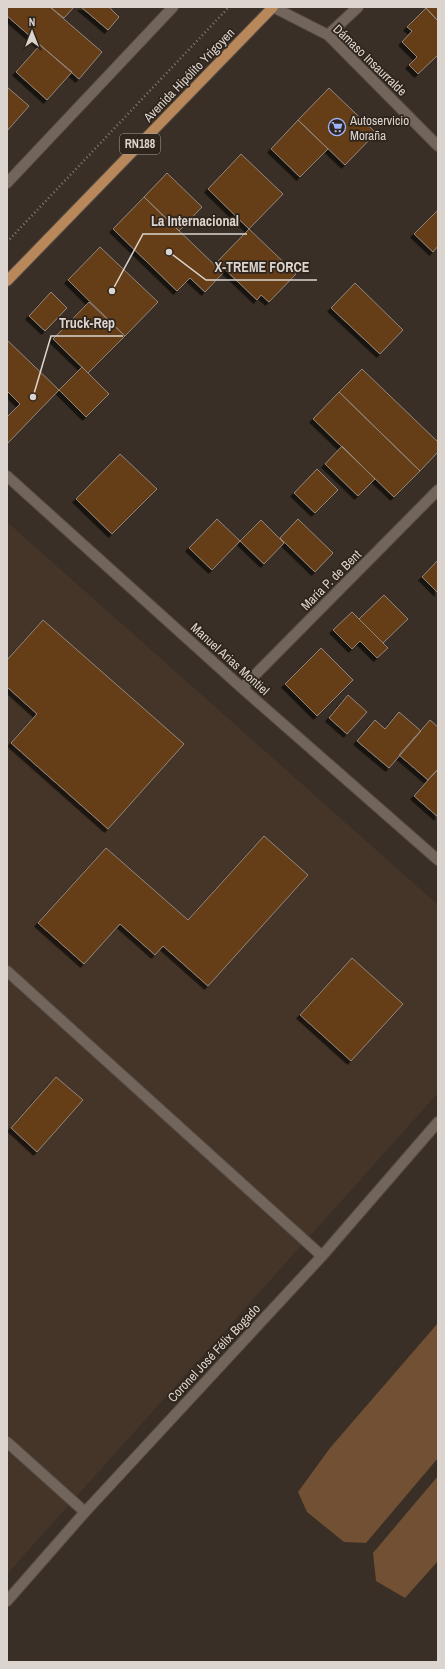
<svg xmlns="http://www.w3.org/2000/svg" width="445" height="1669" viewBox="0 0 445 1669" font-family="'Archivo Narrow',sans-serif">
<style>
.built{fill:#453528}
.green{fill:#715033}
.building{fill:#653e18;stroke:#93877d;filter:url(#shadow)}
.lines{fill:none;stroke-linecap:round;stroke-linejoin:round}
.minor-casing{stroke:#554c45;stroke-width:12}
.major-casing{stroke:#554c45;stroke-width:12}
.path{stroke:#857d75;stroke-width:2.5;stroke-dasharray:1 3;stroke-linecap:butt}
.minor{stroke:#72665c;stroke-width:10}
.major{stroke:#b8875a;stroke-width:10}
.labels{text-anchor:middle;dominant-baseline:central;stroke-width:3.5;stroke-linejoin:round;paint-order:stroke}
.shield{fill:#2f251c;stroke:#a8a099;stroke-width:1}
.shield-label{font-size:12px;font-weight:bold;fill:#dcd5cf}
.street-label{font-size:13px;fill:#dcd5cf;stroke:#2f251c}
.poi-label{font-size:13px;fill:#dcd5cf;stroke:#2f251c;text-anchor:start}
.leader{fill:none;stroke:#dcd5cf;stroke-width:1.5}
.callout-dot{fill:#dcd5cf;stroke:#2f251c;stroke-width:1.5}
.callout-label{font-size:14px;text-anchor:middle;font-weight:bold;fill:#dcd5cf;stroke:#2f251c;stroke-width:3.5;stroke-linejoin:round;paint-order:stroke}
</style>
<defs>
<filter id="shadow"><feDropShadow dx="-3.5" dy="3.5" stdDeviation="0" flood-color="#0009"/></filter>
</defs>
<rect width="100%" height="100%" fill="#392f26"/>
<path class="built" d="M7 522 438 905V1093L7 1574Z"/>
<path class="green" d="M438 1323V1458L366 1543 344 1542 307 1512 298 1492 330 1448Z
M438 1476V1561L405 1598 376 1581 373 1553Z"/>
<path class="building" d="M7 7H50L102 52 79 79 7 16Z
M50 7H74L64 18Z
M81 7H109L119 17 108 30Z
M427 7H438V21L426 8Z
M426 8 438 21V55L418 74 409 65 417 57 402 42 412 31 407 27Z
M40 45 72 72 47 100 16 72Z
M7 87 29 106 7 131Z
M329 88 376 133 345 165 298 120Z
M298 120 328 149 300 177 271 149Z
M241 154 283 194 249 229 208 189Z
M167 173 202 207 179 231 144 197Z
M144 197 223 273 205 292 190 278 177 291 113 229Z
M438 210V246L433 252 414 234Z
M249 229 296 274 269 302 261 295 257 300 217 262Z
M100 247 158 302 125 336 68 280Z
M355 283 403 330 380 354 331 308Z
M51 292 67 308 45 331 29 316Z
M89 302 125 336 88 373 53 339Z
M7 340 59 390 7 444V417L20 404 7 391Z
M82 367 109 394 86 417 59 390Z
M362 369 438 442V452L420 471 339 392Z
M339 392 420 471 394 497 313 419Z
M342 446 375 479 358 496 325 464Z
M120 454 157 489 112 534 76 499Z
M317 469 338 490 315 513 294 493Z
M217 519 240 541 212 570 189 548Z
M298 519 333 553 315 572 280 538Z
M261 520 284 543 264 564 240 541Z
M438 560V593L422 577Z
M384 595 408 619 383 643 359 619Z
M352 612 388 648 377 658 360 641 352 649 333 630Z
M43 620 184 744 108 829 11 743 37 714 7 687V660Z
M321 648 353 680 317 716 285 684Z
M348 695 367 712 347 734 329 718Z
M399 712 421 731 389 768 357 741 375 720 385 729Z
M430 720 438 727V769L428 780 399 755Z
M438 769V817L414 796Z
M264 836 308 875 208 986 163 946 155 955 120 924 84 964 38 923 106 848 188 920Z
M352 958 403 1004 351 1061 300 1015Z
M56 1077 83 1100 37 1152 11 1128Z"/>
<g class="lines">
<g class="minor-casing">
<path id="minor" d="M273 7 328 35 438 146
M328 35 358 7
M7 183 173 7
M7 476 242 688 438 860
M242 688 438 490
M7 971 322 1256
M7 1442 85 1512
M7 1601 85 1512 322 1256 438 1122"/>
</g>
<g class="major-casing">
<path id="major" d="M7 281 273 7"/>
</g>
<path class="path" d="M7 242 229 7"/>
<use href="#minor" class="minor"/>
<use href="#major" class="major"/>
</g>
<defs>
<g id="supermarket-ring" transform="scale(0.9)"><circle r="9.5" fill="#2f251c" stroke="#9fb3fd" stroke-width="1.5"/><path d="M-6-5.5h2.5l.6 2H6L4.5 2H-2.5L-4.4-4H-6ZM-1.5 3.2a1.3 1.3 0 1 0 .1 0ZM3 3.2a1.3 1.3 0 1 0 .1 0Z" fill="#9fb3fd"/></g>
</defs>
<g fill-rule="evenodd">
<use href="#supermarket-ring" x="337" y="127"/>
</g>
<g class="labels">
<rect class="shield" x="120" y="134" width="40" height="20" rx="3"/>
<g class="shield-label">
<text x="140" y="144">RN188</text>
</g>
<g class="street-label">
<text transform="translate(370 60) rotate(44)">Dámaso Insaurralde</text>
<text transform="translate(189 75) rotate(-46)">Avenida Hipólito Yrigoyen</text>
<text transform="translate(331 580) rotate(-45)">María P. de Bent</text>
<text transform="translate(230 659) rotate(42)">Manuel Arias Montiel</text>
<text transform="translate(214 1353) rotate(-47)">Coronel José Félix Bogado</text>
</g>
<g class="poi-label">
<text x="350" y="120">Autoservicio<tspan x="350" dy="15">Moraña</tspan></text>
</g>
</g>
<path class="leader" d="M112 291L143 234H247M169 252L206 280H317M33 397L51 336H123"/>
<g class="callout-dot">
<circle cx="112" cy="291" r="4"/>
<circle cx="169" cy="252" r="4"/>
<circle cx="33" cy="397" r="4"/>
</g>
<g class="callout-label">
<text x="195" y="226">La Internacional</text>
<text x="262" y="272">X-TREME FORCE</text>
<text x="87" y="328">Truck-Rep</text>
</g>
<rect width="445" height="1669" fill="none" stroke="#dcd5cf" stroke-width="16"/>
<g transform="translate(32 32)" stroke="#2f251c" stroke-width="3" paint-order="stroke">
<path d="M0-3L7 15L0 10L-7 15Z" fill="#dcd5cf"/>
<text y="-6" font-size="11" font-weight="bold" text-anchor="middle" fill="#dcd5cf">N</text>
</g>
</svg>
